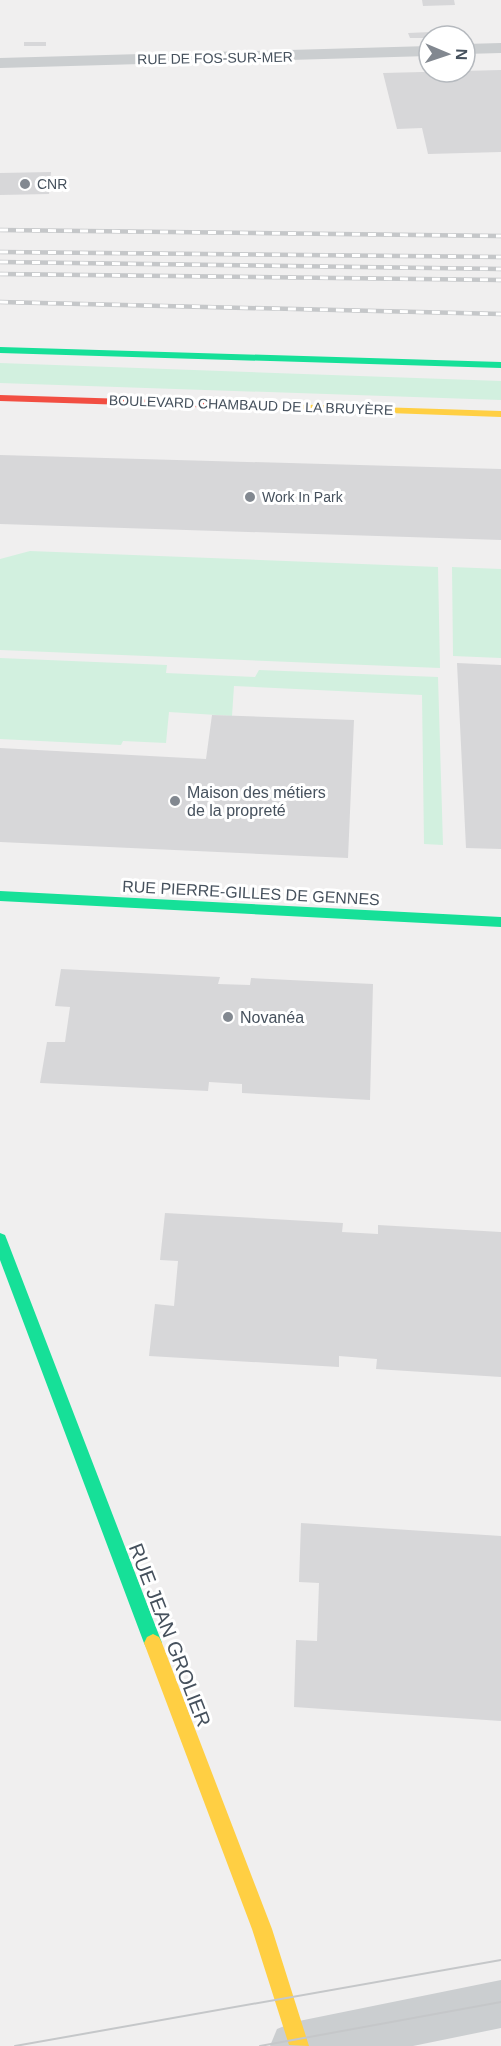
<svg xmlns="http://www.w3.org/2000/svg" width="501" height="2046" viewBox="0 0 501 2046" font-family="Arial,sans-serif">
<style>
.green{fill:#d2f0df}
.building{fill:#d7d7d9}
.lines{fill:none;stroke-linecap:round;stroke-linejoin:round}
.lane{fill:#cbced0;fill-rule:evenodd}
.street{fill:#cbced0;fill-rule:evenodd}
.fast{fill:#16e098;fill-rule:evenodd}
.slow{fill:#ffcf43;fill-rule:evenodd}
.jam{fill:#f24e42;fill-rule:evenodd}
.tram{stroke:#c5c7c9;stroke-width:2}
.rail-casing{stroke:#c5c7c9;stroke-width:4.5}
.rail{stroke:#fff;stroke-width:3;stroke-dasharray:8;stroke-linecap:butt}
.poi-dot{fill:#828890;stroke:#fff;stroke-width:2}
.labels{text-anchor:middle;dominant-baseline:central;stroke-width:6;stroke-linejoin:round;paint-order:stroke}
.far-street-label{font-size:14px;fill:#46515d;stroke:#fff}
.far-poi-label{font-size:14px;fill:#46515d;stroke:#fff;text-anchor:start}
.poi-label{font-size:16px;fill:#46515d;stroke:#fff;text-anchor:start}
.street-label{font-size:16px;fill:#46515d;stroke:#fff}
.near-street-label{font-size:20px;fill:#46515d;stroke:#fff}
</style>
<rect width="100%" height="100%" fill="#f0efef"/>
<path class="green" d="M0 363 501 381V400L0 383Z
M30 551 438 567 440 668 0 650V559Z
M452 567 501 569V658L453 656Z
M0 658 167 665 166 673 255 677 259 670 438 677 443 845 424 844 422 695 234 686 232 716 169 712 166 743 123 741 121 745 0 739Z"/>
<path class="building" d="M422 0H454L455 5 423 6Z
M431 32 432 36 429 38H410L408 33Z
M24 42H46V46H24Z
M501 70V152L428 154 422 128 397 129 383 73Z
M51 172 49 194 0 195V173Z
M0 455 501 469V540L0 524Z
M457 663 501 665V849L466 848Z
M212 715 354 720 348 858 0 842V748L206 759Z
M61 969 220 977 218 984 250 985 251 978 373 984 370 1100 242 1093V1084L209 1082 208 1091 40 1083 47 1042H65L70 1007 55 1006Z
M165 1213 343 1223 342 1232 378 1234V1225L501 1232V1377L376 1369 377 1359 339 1356V1367L149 1356 155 1304 174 1306 178 1261 160 1260Z
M301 1523 501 1536V1721L294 1707 296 1640 317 1641 319 1583 299 1582Z"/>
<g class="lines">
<path class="lane" d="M501 43V53L465 54V44Z
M429 46V56L0 68V58Z"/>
<path class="street" d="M501 1980V2028L413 2046H270L277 2029 294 2022Z"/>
<path class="fast" d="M0 347 501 362V368L0 353Z
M0 891 501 917V927L0 901Z
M0 1233 5 1235 7 1240 162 1643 159 1649 153 1652 147 1649 144 1643 0 1260Z"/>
<path class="slow" d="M222 402 501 411V417L219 407 217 405Z
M153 1634 159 1637 162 1643 272 1929 309 2046 289 2045 252 1929 144 1643 147 1637Z"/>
<path class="jam" d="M0 395 222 402 227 405 222 408 0 401Z"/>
<path class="tram" d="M15 2046 501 1960
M260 2046 501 2002"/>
<g class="rail-casing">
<path id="rail" d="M0 230 501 236
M0 252 501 257
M0 262 501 269
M0 274 501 280
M0 302 501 314"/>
</g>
<use href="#rail" class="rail"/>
</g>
<g class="poi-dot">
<circle cx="25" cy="184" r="6"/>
<circle cx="250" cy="497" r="6"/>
<circle cx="175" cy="801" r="6"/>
<circle cx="228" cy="1017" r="6"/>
</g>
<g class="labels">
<g class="far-street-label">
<text transform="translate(215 58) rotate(-1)">RUE DE FOS-SUR-MER</text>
<text transform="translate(251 405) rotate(2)">BOULEVARD CHAMBAUD DE LA BRUYÈRE</text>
</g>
<g class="far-poi-label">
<text x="37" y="184">CNR</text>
<text x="262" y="497">Work In Park</text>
</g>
<g class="poi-label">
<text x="187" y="792">Maison des métiers<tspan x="187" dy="18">de la propreté</tspan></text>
<text x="240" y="1017">Novanéa</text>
</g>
<g class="street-label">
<text transform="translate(251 893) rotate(3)">RUE PIERRE-GILLES DE GENNES</text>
</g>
<g class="near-street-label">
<text transform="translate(170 1635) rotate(69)">RUE JEAN GROLIER</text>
</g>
</g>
<g transform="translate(447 54) rotate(92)"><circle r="28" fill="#ffffff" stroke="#b5b9be" stroke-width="1.5"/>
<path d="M0-4.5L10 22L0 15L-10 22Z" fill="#828890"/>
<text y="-9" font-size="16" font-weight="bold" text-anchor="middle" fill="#46515d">N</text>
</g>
</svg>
